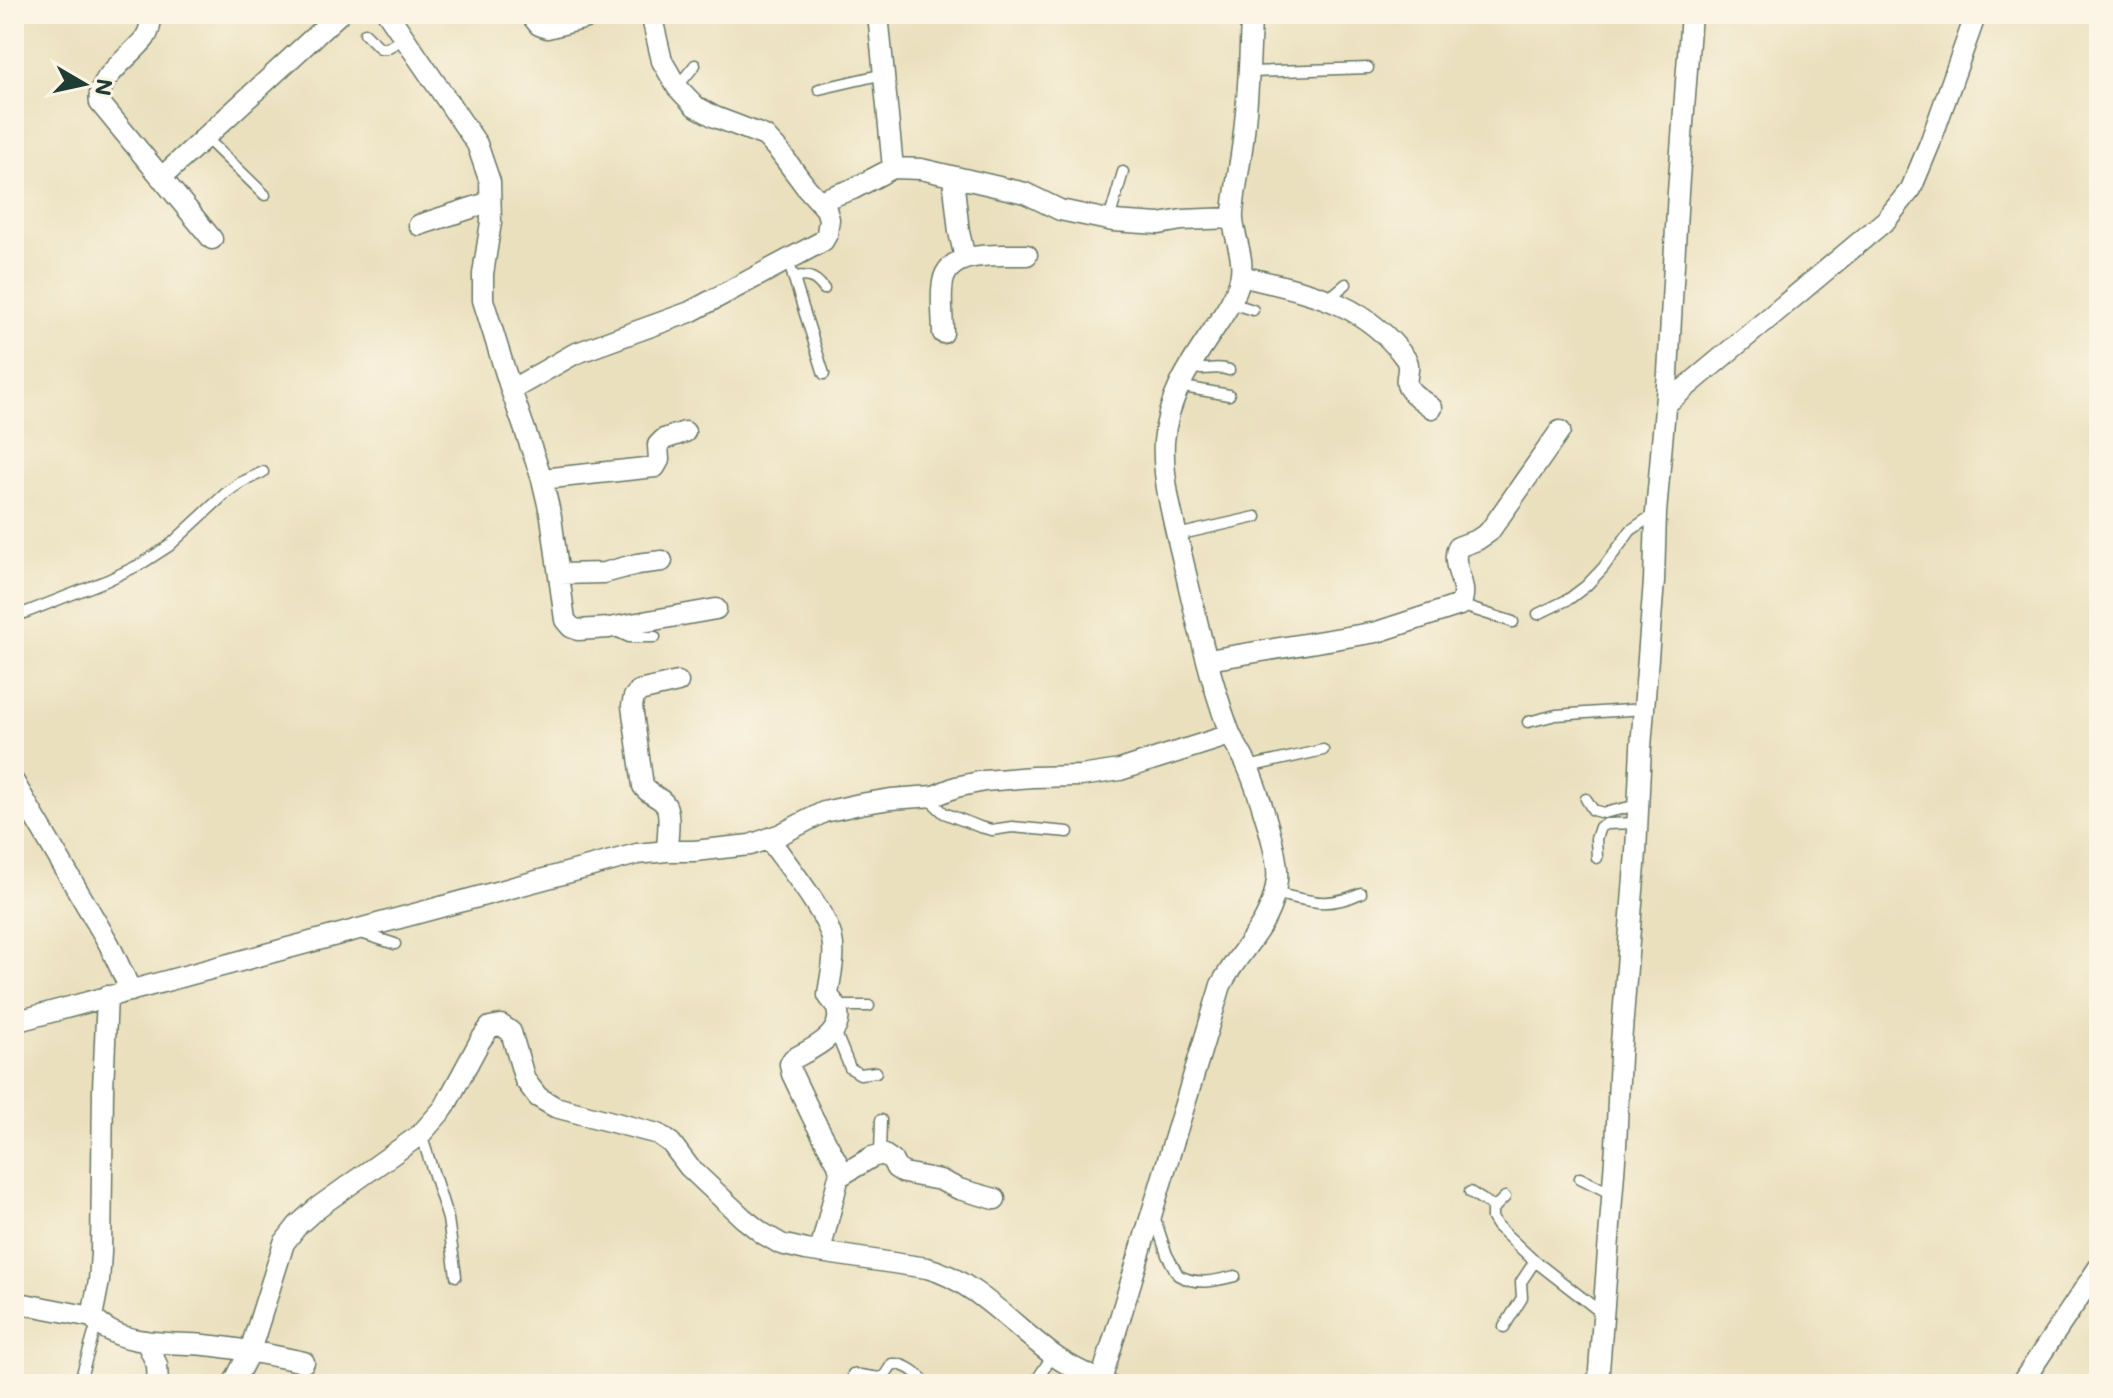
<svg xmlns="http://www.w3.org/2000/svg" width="2113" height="1398" viewBox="0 0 2113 1398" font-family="Mali,sans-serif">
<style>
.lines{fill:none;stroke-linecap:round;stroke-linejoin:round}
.service-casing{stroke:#667664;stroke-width:13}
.minor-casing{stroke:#667664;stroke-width:23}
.service{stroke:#fff;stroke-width:10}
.minor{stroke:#fff;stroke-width:20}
</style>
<rect width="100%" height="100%" fill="#fcf5e5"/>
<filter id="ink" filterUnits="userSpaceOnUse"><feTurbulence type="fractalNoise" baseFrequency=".0125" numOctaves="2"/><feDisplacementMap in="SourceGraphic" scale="16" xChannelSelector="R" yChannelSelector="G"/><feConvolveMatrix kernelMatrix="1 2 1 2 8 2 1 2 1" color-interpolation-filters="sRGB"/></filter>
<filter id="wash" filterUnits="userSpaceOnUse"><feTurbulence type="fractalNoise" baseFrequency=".006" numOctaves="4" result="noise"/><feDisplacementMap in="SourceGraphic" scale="32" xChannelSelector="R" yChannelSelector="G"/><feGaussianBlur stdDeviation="1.8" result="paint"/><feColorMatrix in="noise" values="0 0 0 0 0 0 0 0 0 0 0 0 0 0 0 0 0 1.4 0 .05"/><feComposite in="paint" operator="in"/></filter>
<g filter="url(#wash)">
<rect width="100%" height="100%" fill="#eae0be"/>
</g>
<g filter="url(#ink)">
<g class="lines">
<g class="service-casing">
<path id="service" d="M365 33 380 48H387L404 38
M1250 72 1368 68
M677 87 695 65
M819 89 884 74
M205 137 265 195
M1109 220 1123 172
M788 260 824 374
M793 277C807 275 815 276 824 289
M1328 299 1346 284
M1231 303 1253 310
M1189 366C1206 373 1214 365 1229 370
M1178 386 1229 395
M1177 535 1256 517
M1460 605 1513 622
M1538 614 1569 599 1586 586 1603 568 1631 530 1656 513
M14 617 108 580 141 564 169 546 226 493 240 483 263 472
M614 630 629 637H655
M1528 722 1556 715 1644 709
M1248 767 1323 750
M928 798 944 813 980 827 992 830 1012 827 1068 832
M1586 799 1593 810 1604 813 1638 805
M1597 858 1596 839 1600 827 1606 824 1637 823
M1274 893C1311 901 1326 909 1361 893
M361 933 395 944
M835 1006H869
M835 1031 850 1068 860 1074 876 1072
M421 1134 448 1219 456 1276
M880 1154 881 1120
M1580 1178 1612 1194
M1470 1192 1494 1207
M1505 1197 1492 1210V1218L1497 1226 1531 1258 1603 1314
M1154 1216 1167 1255 1178 1275C1197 1286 1215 1281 1235 1276
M1504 1327 1522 1298 1521 1282 1535 1261
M853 1374 880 1378 885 1375 892 1364C908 1363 917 1375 928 1384
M79 1384 97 1323
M1034 1384 1053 1355
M1685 1384 1686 1383"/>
</g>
<g class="minor-casing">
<path id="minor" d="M151 14C151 23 150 31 145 38 131 57 95 78 100 103L212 239
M388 14 477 144 490 182 491 222 483 274V300L511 390 542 479 551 517 565 620 571 627 578 630 609 628 716 609
M530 14 539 25 547 28 602 14
M878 14 893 168
M953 177 959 232 965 258
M161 178 339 14
M819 201 853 189 893 168 921 169 1025 193 1060 210 1113 221 1159 224 1182 220 1232 218
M419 225 490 202
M1241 276C1306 292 1363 300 1405 358 1413 368 1403 378 1408 387 1413 396 1425 402 1432 408
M943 333C943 317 940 298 943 282 949 248 1002 256 1027 255
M511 390 574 354 690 312 823 241 827 234 829 219 826 209 806 187 779 151 765 136 715 117 695 106 677 87 662 61 651 14
M1666 404 1886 220 1911 189 1930 143 1976 14
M542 479 655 467 659 460 658 445 664 439 685 432
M559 574 604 573 637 564 662 561
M1208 660 1377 632 1460 605C1471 585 1449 567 1458 547L1477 540 1489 532 1560 431
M14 782 109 944 131 991
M769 839C786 863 826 912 832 939 836 957 830 977 828 995 830 999 834 1002 836 1006 848 1034 811 1049 793 1059L790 1064 792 1074 813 1118 838 1164 840 1172 820 1252
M667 851C667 839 672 811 664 803 658 796 649 795 643 786L632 706 634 697 639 691 678 682
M14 1022 637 854 667 851H694L750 845 781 834 824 812 860 804 891 799 934 796 956 787 984 781 1032 777 1081 776 1120 770 1230 735
M840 1176 872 1157 883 1154 892 1160 896 1168 904 1173 940 1180 959 1189 995 1199
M14 1302 92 1317 99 1281 101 1253 103 1089 107 996
M92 1317C119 1347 167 1342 204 1345 238 1348 271 1355 304 1362
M146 1341 157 1365 158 1384
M233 1384 250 1351 284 1243 298 1225 317 1208 421 1134 444 1108 480 1041 490 1027 501 1025 511 1032 525 1080 538 1097 555 1107 658 1134 671 1143 689 1167 743 1218 762 1233 781 1244 806 1250 927 1268C972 1279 1016 1328 1053 1355 1069 1367 1090 1376 1108 1384
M1100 1384 1221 985C1242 945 1271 928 1277 880 1280 856 1257 787 1246 763 1241 752 1233 742 1229 731 1209 676 1196 618 1183 561 1174 523 1162 481 1164 442 1167 399 1189 366 1212 332 1223 315 1235 299 1240 279 1246 256 1231 232 1233 213 1235 189 1240 165 1243 141 1248 99 1250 57 1251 14
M1598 1384 1616 1146 1620 1056 1636 852 1641 747 1654 581 1656 513 1668 373 1678 192 1691 14
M2021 1384 2099 1267"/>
</g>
<use href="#service" class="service"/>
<use href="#minor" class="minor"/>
</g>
</g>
<rect width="2113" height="1398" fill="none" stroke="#fcf5e5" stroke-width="48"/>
<g transform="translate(84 84) rotate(99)" stroke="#fcf5e5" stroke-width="6" paint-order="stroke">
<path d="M0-6L14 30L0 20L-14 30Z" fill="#1f3d34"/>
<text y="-12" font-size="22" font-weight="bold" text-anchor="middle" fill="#1f3d34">N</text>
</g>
</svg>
